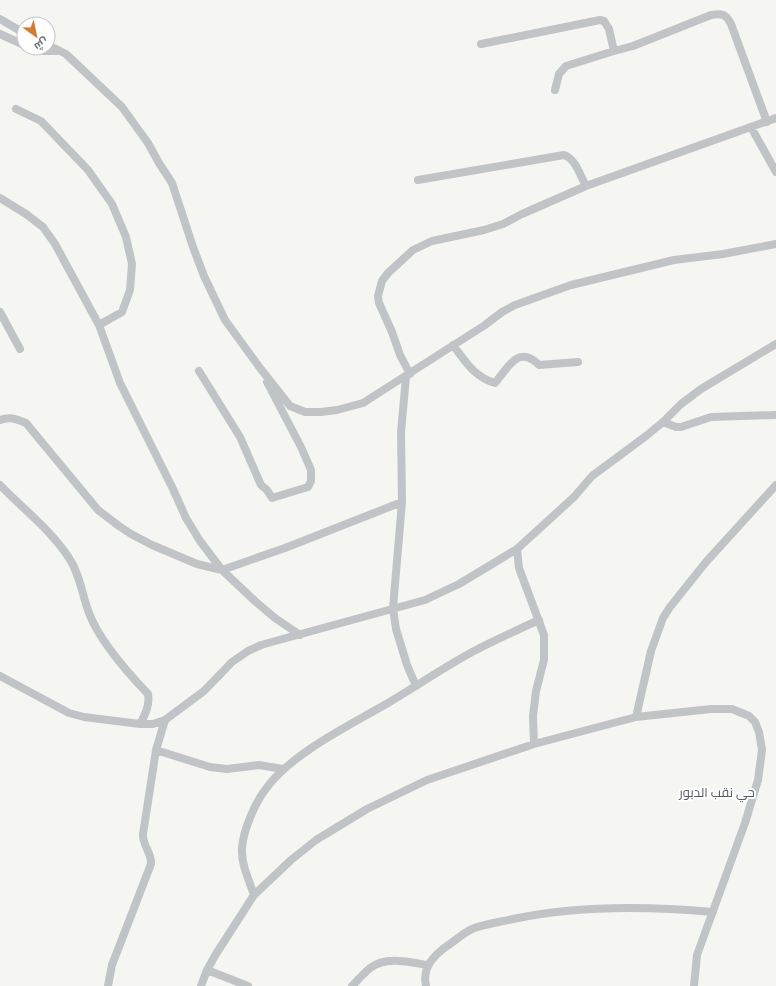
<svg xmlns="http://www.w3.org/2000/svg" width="776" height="986" viewBox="0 0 776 986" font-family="Cabin,Cairo,sans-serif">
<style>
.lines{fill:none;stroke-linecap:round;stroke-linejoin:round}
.minor{stroke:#c1c4c7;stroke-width:8}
.labels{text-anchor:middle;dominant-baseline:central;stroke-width:4;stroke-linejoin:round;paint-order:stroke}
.neighbourhood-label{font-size:13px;fill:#545a66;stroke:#fff}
</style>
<rect width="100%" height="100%" fill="#f5f5f2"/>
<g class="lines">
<path class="minor" d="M0 19 24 33
M0 34 24 45
M481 44 600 20 604 21 609 29 614 51 633 46 711 15C722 13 726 14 731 24L767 122
M48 45 66 54 122 107 148 143 159 163 172 183 193 247 204 276 225 320 260 368 290 406 305 412H321L337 410 363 403 485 325 502 312 515 305 571 285 674 260 723 254 776 244
M31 48 44 51H56
M555 90 559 74 566 66 614 51
M16 109 41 121 88 170 112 204 126 237 132 264 130 290 122 312 99 325
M751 127 776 172
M418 180 564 155C576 159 580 176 586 186
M0 198 26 214 43 227 55 244 99 325 120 383 173 489 186 518 200 541 222 570 256 602 275 618 300 635
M0 312 20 349
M453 345C465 361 474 377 495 383 508 368 518 344 539 365L578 362
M199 371 240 437 261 485 267 490 272 498 308 487 311 481V470L301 447 267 382
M410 374 400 355 392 332 379 303 378 296 382 281 388 273 413 250 432 241 484 230 503 224 522 214 586 186 776 118
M406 377 401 432 402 502 393 608 396 629 407 665 416 686
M0 420C10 416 16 419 26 423L98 510 119 526 131 534 152 545 197 564 222 570 285 548 402 502
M663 422 676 427H681L711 417 776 415
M0 485C23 509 51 530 69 558 80 574 82 595 89 613 99 640 128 673 148 694 150 705 145 715 140 724H153L165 720 204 691 232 662 248 651 261 645 279 640 425 600 459 584 517 549 574 497 592 476 646 436 663 422 681 404 701 389 776 344
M517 549 519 568 544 635V660L536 691 533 716 534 744
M0 676 69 713 84 717 140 724
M636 717 651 651 663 618 670 607 706 562 776 485
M156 750 210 767 227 769 259 765 283 769
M254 895C249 880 241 864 242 848 243 831 255 803 265 790 290 754 350 725 388 703 417 686 444 667 474 651 495 640 517 630 539 620
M207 970 248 986
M108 986 112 965 151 864C152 853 142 845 143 834L156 750 165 720
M201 986 207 970 216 954 254 895 291 860 316 840 367 809 427 780 534 744 636 717 711 709H732L749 716 755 722 759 732 762 750 758 780 745 823 697 955 694 986
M352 986C358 980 364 973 370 968 386 956 409 962 427 965
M426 986C422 968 433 956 447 946 455 941 463 933 472 929 484 924 500 922 513 919 579 905 647 906 713 912"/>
</g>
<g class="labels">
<g class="neighbourhood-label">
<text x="717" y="792">حي نقب الدبور</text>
</g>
</g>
<g transform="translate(36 36) rotate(147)"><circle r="19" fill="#ffffff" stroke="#c2c6cc"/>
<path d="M0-3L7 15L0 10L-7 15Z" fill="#d27c35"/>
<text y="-6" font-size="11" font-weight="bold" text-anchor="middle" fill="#677080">ش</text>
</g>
</svg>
